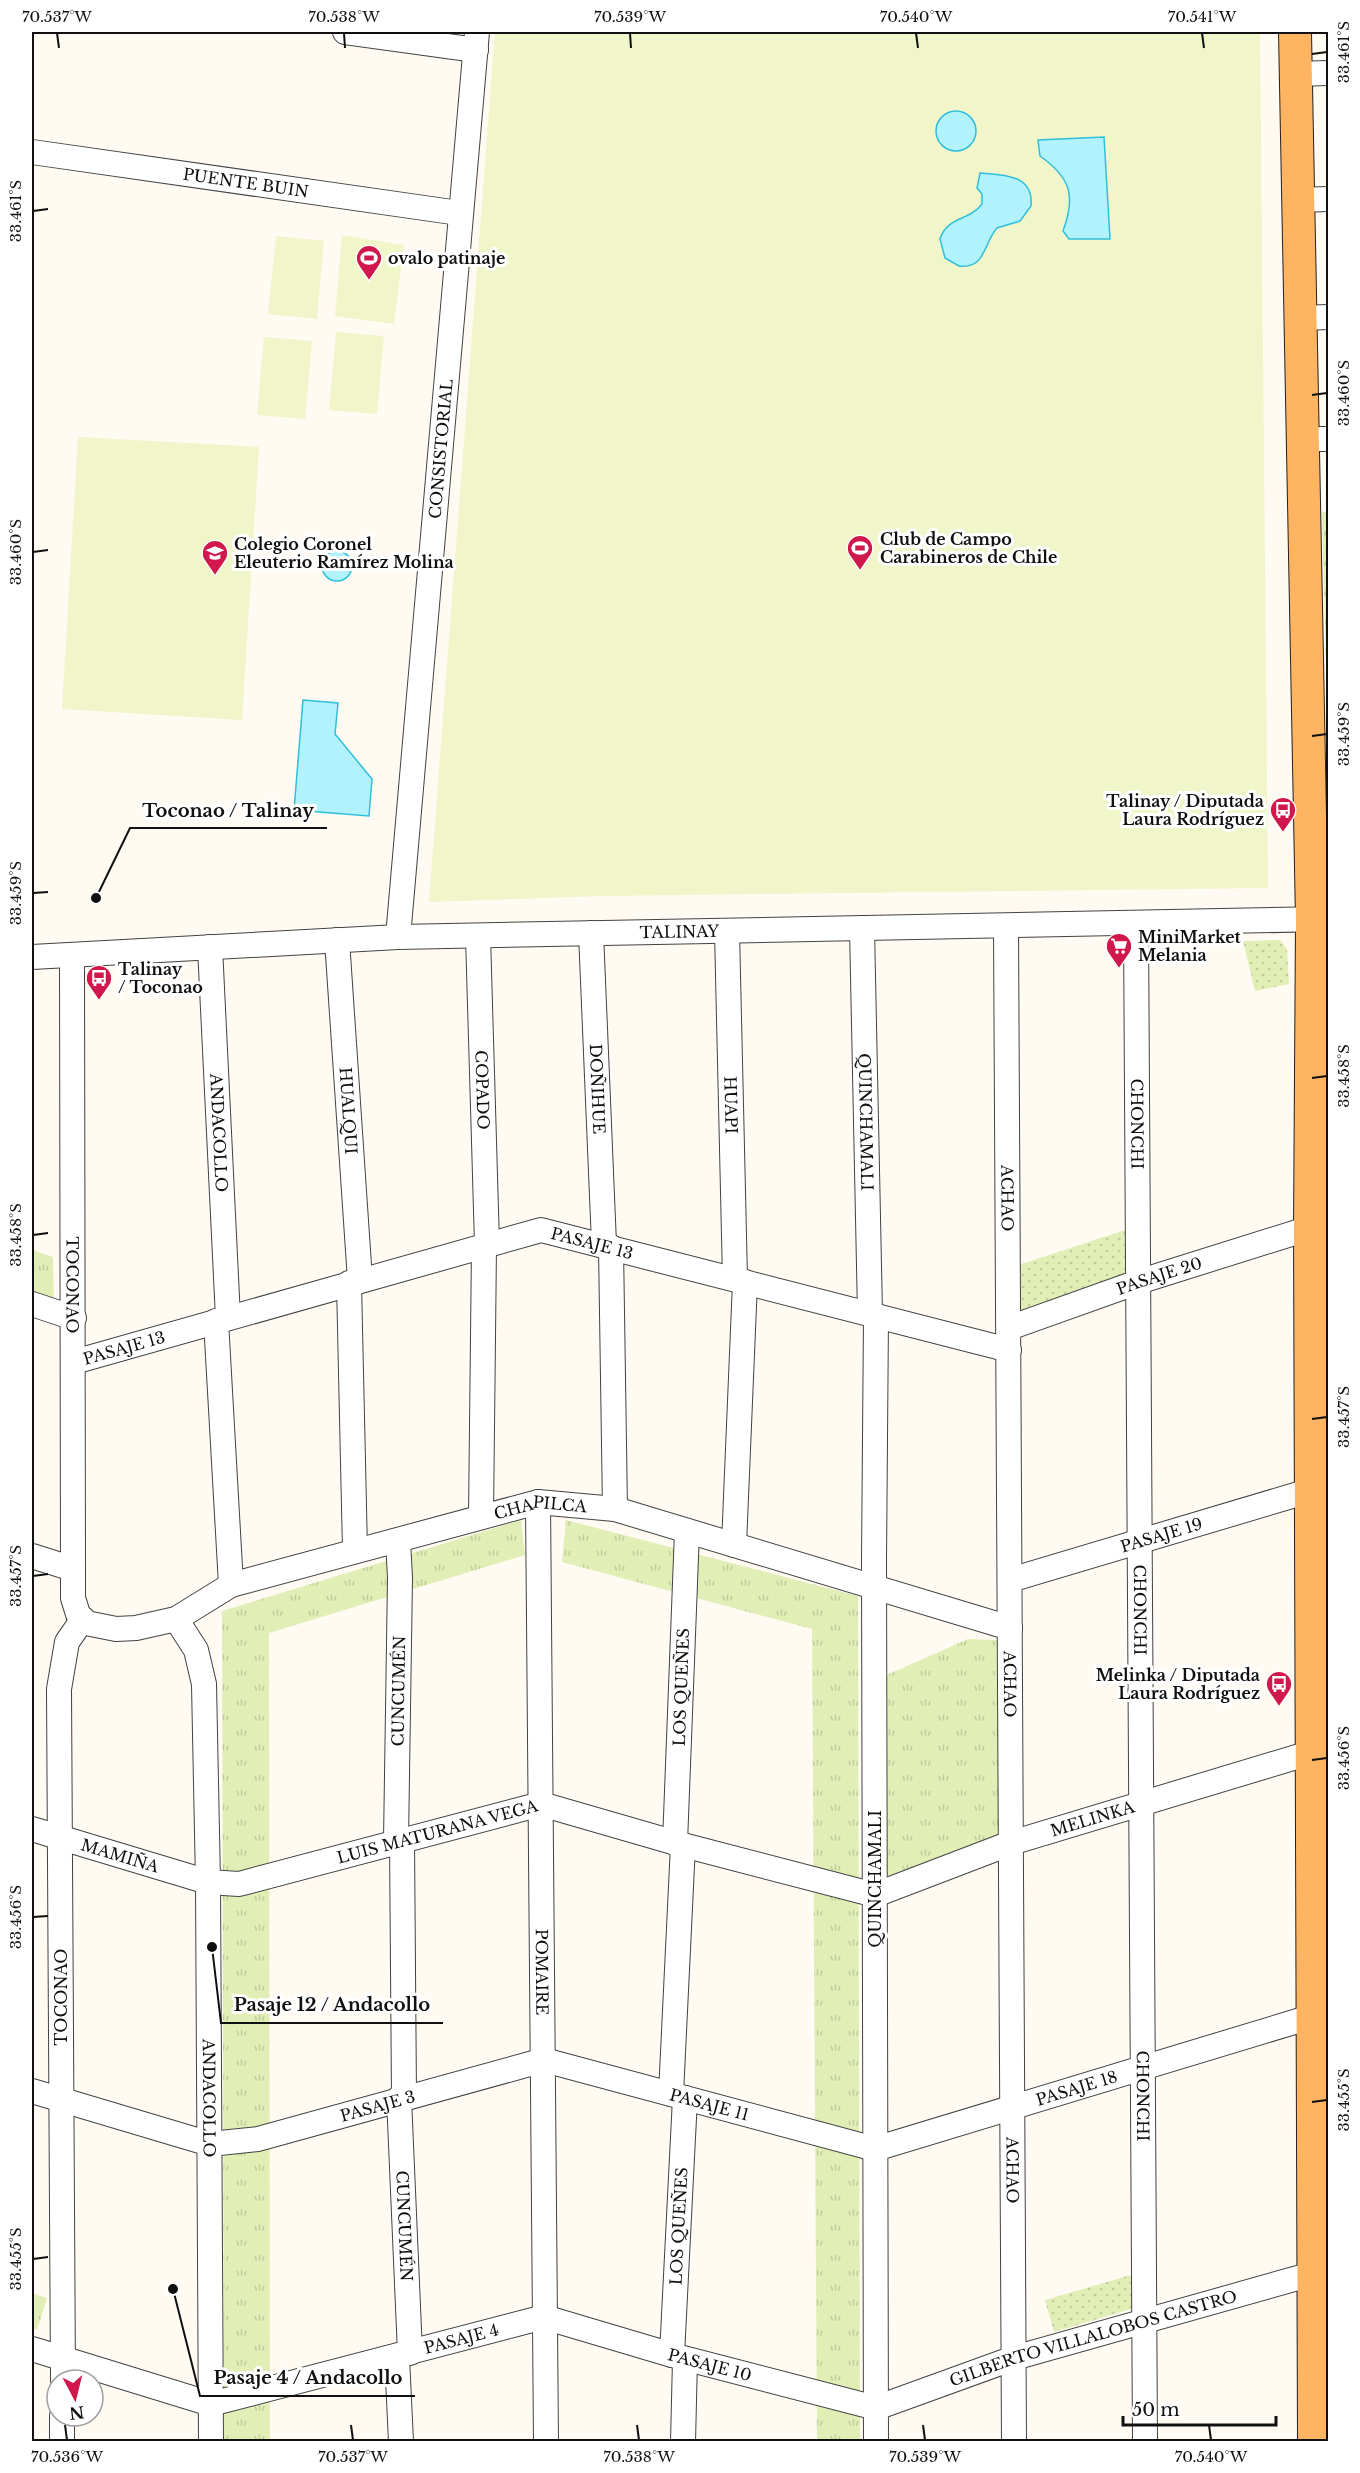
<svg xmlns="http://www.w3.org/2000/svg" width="1360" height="2473" viewBox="0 0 1360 2473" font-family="'Libre Baskerville',serif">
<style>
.grass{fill:url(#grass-dots)}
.park{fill:url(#park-tufts)}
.pitch{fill:#f0f5ca}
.water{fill:#b1f2fc;stroke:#30bfdb;stroke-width:1.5}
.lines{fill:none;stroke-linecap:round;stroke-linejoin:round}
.minor-casing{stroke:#434343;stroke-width:26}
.major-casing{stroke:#212121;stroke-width:34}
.minor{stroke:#fff;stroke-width:24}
.major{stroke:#ffb462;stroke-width:32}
.ticks{fill:none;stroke:#101010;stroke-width:2}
.labels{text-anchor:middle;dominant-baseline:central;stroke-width:6;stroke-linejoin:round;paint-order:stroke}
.street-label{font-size:16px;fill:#101010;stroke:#fff}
.poi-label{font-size:16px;font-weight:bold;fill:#101010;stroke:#fff;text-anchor:start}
.leader{fill:none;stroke:#101010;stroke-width:2}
.callout-dot{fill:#101010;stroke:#fff;stroke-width:2}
.callout-label{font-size:18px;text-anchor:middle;font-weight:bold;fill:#101010;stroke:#fff;stroke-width:6;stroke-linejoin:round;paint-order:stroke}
.neatline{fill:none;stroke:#101010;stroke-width:2}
.ticks-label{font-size:15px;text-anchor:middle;fill:#101010}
</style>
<defs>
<pattern id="grass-dots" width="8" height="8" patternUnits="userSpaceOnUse" patternTransform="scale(1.5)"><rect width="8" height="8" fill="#e1efb7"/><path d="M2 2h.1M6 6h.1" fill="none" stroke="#c0cc9c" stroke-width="1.8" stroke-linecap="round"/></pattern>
<pattern id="park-tufts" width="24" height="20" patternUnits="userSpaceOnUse" patternTransform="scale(1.5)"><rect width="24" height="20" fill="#e1efb7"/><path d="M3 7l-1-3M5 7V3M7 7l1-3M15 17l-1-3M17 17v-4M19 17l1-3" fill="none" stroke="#c0cc9c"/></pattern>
</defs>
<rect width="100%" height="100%" fill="#fffaf2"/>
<path class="grass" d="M1280 940 1287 949 1289 984 1255 991 1243 941Z
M1128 1229 1130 1278 1016 1319V1266Z
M1131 2275 1141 2306 1054 2332 1045 2300Z"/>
<path class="park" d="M1322 512H1328V745Z
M32 1250 53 1257 54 1304 32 1297Z
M521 1520 525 1555 269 1633 270 2441H224L222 1611Z
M566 1520 858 1596 860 2441H817L812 1629 562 1562Z
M968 1639 997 1640 1001 1839 887 1879 882 1677Z
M32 2293 47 2298 37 2330 32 2328Z"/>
<path class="pitch" d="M495 32H1260L1268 888 601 896 429 902Z
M342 235 404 245 394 324 335 316Z
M276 236 324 241 317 319 268 314Z
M336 332 384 336 377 414 329 410Z
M264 337 312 341 305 419 257 415Z
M78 437 259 447 242 720 62 709Z"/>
<path class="water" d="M936 131a20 20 0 1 1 40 0a20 20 0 1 1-40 0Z
M1104 137 1110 239H1069L1063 231C1076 196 1071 178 1040 156L1038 140Z
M980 173C1003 175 1034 174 1031 206L1020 221 997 228C983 244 986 269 959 266L945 258 940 239C947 216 970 221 982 204V194L977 188Z
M322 566a15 15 0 1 1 30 0a15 15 0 1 1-30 0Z
M303 700 338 703 335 734 372 779 369 816 294 810Z"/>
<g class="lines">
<g class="minor-casing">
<g id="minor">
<path d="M345 32 476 50"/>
<path d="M1296 74 1328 73"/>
<path id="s1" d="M32 152 459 213"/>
<path d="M1298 200 1328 199"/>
<path d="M1301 318 1328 317"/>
<path d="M1303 439H1328"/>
<path id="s2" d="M1136 923 1145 2442"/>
<path id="s3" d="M1006 926 1014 2442"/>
<path id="s4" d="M862 928 870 1314"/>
<path id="s5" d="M727 931 735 1279"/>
<path id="s6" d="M591 933 604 1244"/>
<path id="s7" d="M478 936 487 1244"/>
<path id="s8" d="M398 937 477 32"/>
<path id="s9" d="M337 940 360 1280"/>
<path id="s10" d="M210 947 228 1318"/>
<path id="s11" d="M72 955 73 1569V1598L78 1614 86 1623 116 1629 136 1628 176 1619 231 1585 538 1502 615 1509 1010 1628"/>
<path id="s12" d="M32 957 398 937 1328 919"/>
<path d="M611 1247 615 1509"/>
<path d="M349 1283 355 1551"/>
<path d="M32 1304 74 1318"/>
<path d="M216 1321 231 1585"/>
<path id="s13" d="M1009 1328 1138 1282 1310 1228"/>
<path id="s14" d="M74 1362 541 1230 1009 1350"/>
<path id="s15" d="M538 1502 546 2442"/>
<path d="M481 1517 484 1246"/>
<path d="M734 1545 745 1282"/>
<path d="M32 1556 73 1569"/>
<path id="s16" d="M1010 1580 1312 1490"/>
<path id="s17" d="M176 1619 196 1650 204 1684 208 1882 211 2442"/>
<path id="s18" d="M32 1829 208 1882 239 1884 541 1804 683 1845 875 1895 1011 1843 1313 1752"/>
<path d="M402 1840 404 2097"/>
<path id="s19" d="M396 1841 400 1578 398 1541"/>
<path id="s20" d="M675 1843 687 1531"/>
<path id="s21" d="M32 2091 210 2144 258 2139 544 2060 875 2149 1314 2016"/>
<path d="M671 2094 683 1845"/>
<path id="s22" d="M399 2098 410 2353"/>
<path id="s23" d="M32 2349 211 2404 544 2317 672 2355 876 2408 1014 2358 1312 2274"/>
<path id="s24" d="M672 2355 685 2098"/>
<path d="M397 2357 401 2442"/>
<path d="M63 2380 59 1689 67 1642 83 1619"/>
<path d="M62 2442V2416"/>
<path d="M683 2442 685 2359"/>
<path d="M876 2442 874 1561 876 1316"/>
</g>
</g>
<g class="major-casing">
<path id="major" d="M1295 32 1312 920 1310 1228 1314 2442"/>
</g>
<use href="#minor" class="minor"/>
<use href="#major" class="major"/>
</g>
<path class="ticks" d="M57 33 59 48M344 33 345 48M630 33 631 48M916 33 918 48M1202 33 1204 48M1312 54 1327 52M33 211 48 209M1312 395 1327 393M33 552 48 550M1312 736 1327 734M33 893 48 892M1312 1078 1327 1076M33 1235 48 1233M1312 1419 1327 1417M33 1576 48 1574M1312 1760 1327 1758M33 1917 48 1916M1312 2102 1327 2100M33 2259 48 2257M65 2425 67 2440M351 2425 353 2440M637 2425 639 2440M923 2425 925 2440M1209 2425 1211 2440"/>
<defs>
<g id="stadium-pin" transform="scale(1.35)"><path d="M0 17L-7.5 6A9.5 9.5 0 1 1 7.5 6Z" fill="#d0184c" stroke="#fff"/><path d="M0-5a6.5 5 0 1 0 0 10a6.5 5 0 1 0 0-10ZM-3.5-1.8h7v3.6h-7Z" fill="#fff"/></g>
<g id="school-pin" transform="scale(1.35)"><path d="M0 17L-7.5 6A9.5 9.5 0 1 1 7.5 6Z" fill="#d0184c" stroke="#fff"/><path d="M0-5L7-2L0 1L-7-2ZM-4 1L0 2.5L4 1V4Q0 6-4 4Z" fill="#fff"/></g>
<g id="bus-pin" transform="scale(1.35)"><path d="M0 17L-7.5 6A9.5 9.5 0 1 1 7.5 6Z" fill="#d0184c" stroke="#fff"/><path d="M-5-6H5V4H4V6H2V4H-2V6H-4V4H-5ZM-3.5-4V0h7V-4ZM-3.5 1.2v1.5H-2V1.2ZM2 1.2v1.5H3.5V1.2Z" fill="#fff"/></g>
<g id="supermarket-pin" transform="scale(1.35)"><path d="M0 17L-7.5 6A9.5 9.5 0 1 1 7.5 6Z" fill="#d0184c" stroke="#fff"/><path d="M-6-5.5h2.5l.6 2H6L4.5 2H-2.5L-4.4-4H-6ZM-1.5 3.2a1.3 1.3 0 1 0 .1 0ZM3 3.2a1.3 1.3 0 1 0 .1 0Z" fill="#fff"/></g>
</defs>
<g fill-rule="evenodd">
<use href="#stadium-pin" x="369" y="258"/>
<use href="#stadium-pin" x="860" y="548"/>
<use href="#school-pin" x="215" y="553"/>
<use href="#bus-pin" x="1283" y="810"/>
<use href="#supermarket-pin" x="1119" y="946"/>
<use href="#bus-pin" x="99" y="978"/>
<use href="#bus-pin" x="1279" y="1684"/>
</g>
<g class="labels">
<g class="street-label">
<text stroke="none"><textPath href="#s1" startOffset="216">PUENTE BUIN</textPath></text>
<text stroke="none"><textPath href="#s8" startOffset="490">CONSISTORIAL</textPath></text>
<text stroke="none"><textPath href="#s12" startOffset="648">TALINAY</textPath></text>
<text stroke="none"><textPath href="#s6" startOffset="156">DOÑIHUE</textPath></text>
<text stroke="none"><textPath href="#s7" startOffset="154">COPADO</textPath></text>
<text stroke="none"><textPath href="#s5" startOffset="174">HUAPI</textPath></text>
<text stroke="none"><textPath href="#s9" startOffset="171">HUALQUI</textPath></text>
<text stroke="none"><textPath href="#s4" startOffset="194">QUINCHAMALI</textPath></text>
<text stroke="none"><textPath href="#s2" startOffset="201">CHONCHI</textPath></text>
<text stroke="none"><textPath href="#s10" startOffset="186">ANDACOLLO</textPath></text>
<text stroke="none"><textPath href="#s3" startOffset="272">ACHAO</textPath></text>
<text stroke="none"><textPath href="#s14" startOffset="538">PASAJE 13</textPath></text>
<text stroke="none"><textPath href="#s13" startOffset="159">PASAJE 20</textPath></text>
<text stroke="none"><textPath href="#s11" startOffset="330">TOCONAO</textPath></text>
<text stroke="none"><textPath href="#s14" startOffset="52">PASAJE 13</textPath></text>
<text stroke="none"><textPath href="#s11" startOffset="1148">CHAPILCA</textPath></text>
<text stroke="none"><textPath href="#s16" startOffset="158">PASAJE 19</textPath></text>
<text stroke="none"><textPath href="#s2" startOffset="687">CHONCHI</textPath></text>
<text stroke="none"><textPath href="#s3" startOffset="758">ACHAO</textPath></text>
<text stroke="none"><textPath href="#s20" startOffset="156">LOS QUEÑES</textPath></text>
<text stroke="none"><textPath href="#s19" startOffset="150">CUNCUMÉN</textPath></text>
<text stroke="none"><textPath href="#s18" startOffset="1104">MELINKA</textPath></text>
<text stroke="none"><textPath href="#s18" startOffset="420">LUIS MATURANA VEGA</textPath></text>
<text stroke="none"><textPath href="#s18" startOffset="92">MAMIÑA</textPath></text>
<text transform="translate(875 1879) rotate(-90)">QUINCHAMALI</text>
<text stroke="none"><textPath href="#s15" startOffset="470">POMAIRE</textPath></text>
<text transform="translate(61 1997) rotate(-90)">TOCONAO</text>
<text stroke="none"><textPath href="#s21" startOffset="1084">PASAJE 18</textPath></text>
<text stroke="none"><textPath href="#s2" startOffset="1173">CHONCHI</textPath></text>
<text stroke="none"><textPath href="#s17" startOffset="486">ANDACOLLO</textPath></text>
<text stroke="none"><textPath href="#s21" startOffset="358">PASAJE 3</textPath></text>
<text stroke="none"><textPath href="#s21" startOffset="702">PASAJE 11</textPath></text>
<text stroke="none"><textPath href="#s3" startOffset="1244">ACHAO</textPath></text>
<text stroke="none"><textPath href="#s22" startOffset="128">CUNCUMÉN</textPath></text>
<text stroke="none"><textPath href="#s24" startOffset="129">LOS QUEÑES</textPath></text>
<text stroke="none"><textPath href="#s23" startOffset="1104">GILBERTO VILLALOBOS CASTRO</textPath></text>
<text stroke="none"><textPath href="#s23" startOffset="446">PASAJE 4</textPath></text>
<text stroke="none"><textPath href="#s23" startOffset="704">PASAJE 10</textPath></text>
</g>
<g class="poi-label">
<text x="388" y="258">ovalo patinaje</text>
<text x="880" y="539">Club de Campo<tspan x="880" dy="18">Carabineros de Chile</tspan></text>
<text x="234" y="544">Colegio Coronel<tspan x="234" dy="18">Eleuterio Ramírez Molina</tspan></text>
<text x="1264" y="801" text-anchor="end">Talinay / Diputada<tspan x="1264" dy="18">Laura Rodríguez</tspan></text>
<text x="1138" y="937">MiniMarket<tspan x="1138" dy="18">Melania</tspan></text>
<text x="118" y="969">Talinay<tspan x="118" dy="18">/ Toconao</tspan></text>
<text x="1260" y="1675" text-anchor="end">Melinka / Diputada<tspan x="1260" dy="18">Laura Rodríguez</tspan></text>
</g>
</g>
<path class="leader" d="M96 898L130 828H327M212 1947L221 2023H443M173 2289L200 2396H415"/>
<g class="callout-dot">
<circle cx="96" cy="898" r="6"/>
<circle cx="212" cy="1947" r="6"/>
<circle cx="173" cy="2289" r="6"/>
</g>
<g class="callout-label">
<text x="228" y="817">Toconao / Talinay</text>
<text x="332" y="2011">Pasaje 12 / Andacollo</text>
<text x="308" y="2384">Pasaje 4 / Andacollo</text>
</g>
<rect width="1360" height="2473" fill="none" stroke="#ffffff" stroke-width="66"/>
<g transform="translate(75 2398) rotate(173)"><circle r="28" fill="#ffffff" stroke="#9f9f9f" stroke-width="1.5"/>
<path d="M0-4.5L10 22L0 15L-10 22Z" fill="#d0184c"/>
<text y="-9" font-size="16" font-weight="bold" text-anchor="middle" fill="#101010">N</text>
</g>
<path d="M1123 2416v9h153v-9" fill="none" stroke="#101010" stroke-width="3"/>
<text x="1132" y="2416" font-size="18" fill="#101010" stroke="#ffffff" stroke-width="4.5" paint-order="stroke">50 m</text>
<rect x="33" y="33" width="1294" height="2407" class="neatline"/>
<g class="ticks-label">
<text x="57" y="22">70.537°W</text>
<text x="344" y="22">70.538°W</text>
<text x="630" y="22">70.539°W</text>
<text x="916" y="22">70.540°W</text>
<text x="1202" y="22">70.541°W</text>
<text transform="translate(1344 52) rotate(-90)" y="5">33.461°S</text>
<text transform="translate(16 211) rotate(-90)" y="5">33.461°S</text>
<text transform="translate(1344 393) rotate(-90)" y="5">33.460°S</text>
<text transform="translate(16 552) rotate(-90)" y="5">33.460°S</text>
<text transform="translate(1344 734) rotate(-90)" y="5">33.459°S</text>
<text transform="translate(16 893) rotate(-90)" y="5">33.459°S</text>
<text transform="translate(1344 1076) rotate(-90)" y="5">33.458°S</text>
<text transform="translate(16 1235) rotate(-90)" y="5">33.458°S</text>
<text transform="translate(1344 1417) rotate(-90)" y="5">33.457°S</text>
<text transform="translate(16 1576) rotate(-90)" y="5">33.457°S</text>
<text transform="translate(1344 1758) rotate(-90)" y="5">33.456°S</text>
<text transform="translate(16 1917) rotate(-90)" y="5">33.456°S</text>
<text transform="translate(1344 2100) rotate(-90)" y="5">33.455°S</text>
<text transform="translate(16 2259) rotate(-90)" y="5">33.455°S</text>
<text x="67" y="2462">70.536°W</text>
<text x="353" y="2462">70.537°W</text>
<text x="639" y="2462">70.538°W</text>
<text x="925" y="2462">70.539°W</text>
<text x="1211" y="2462">70.540°W</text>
</g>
</svg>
